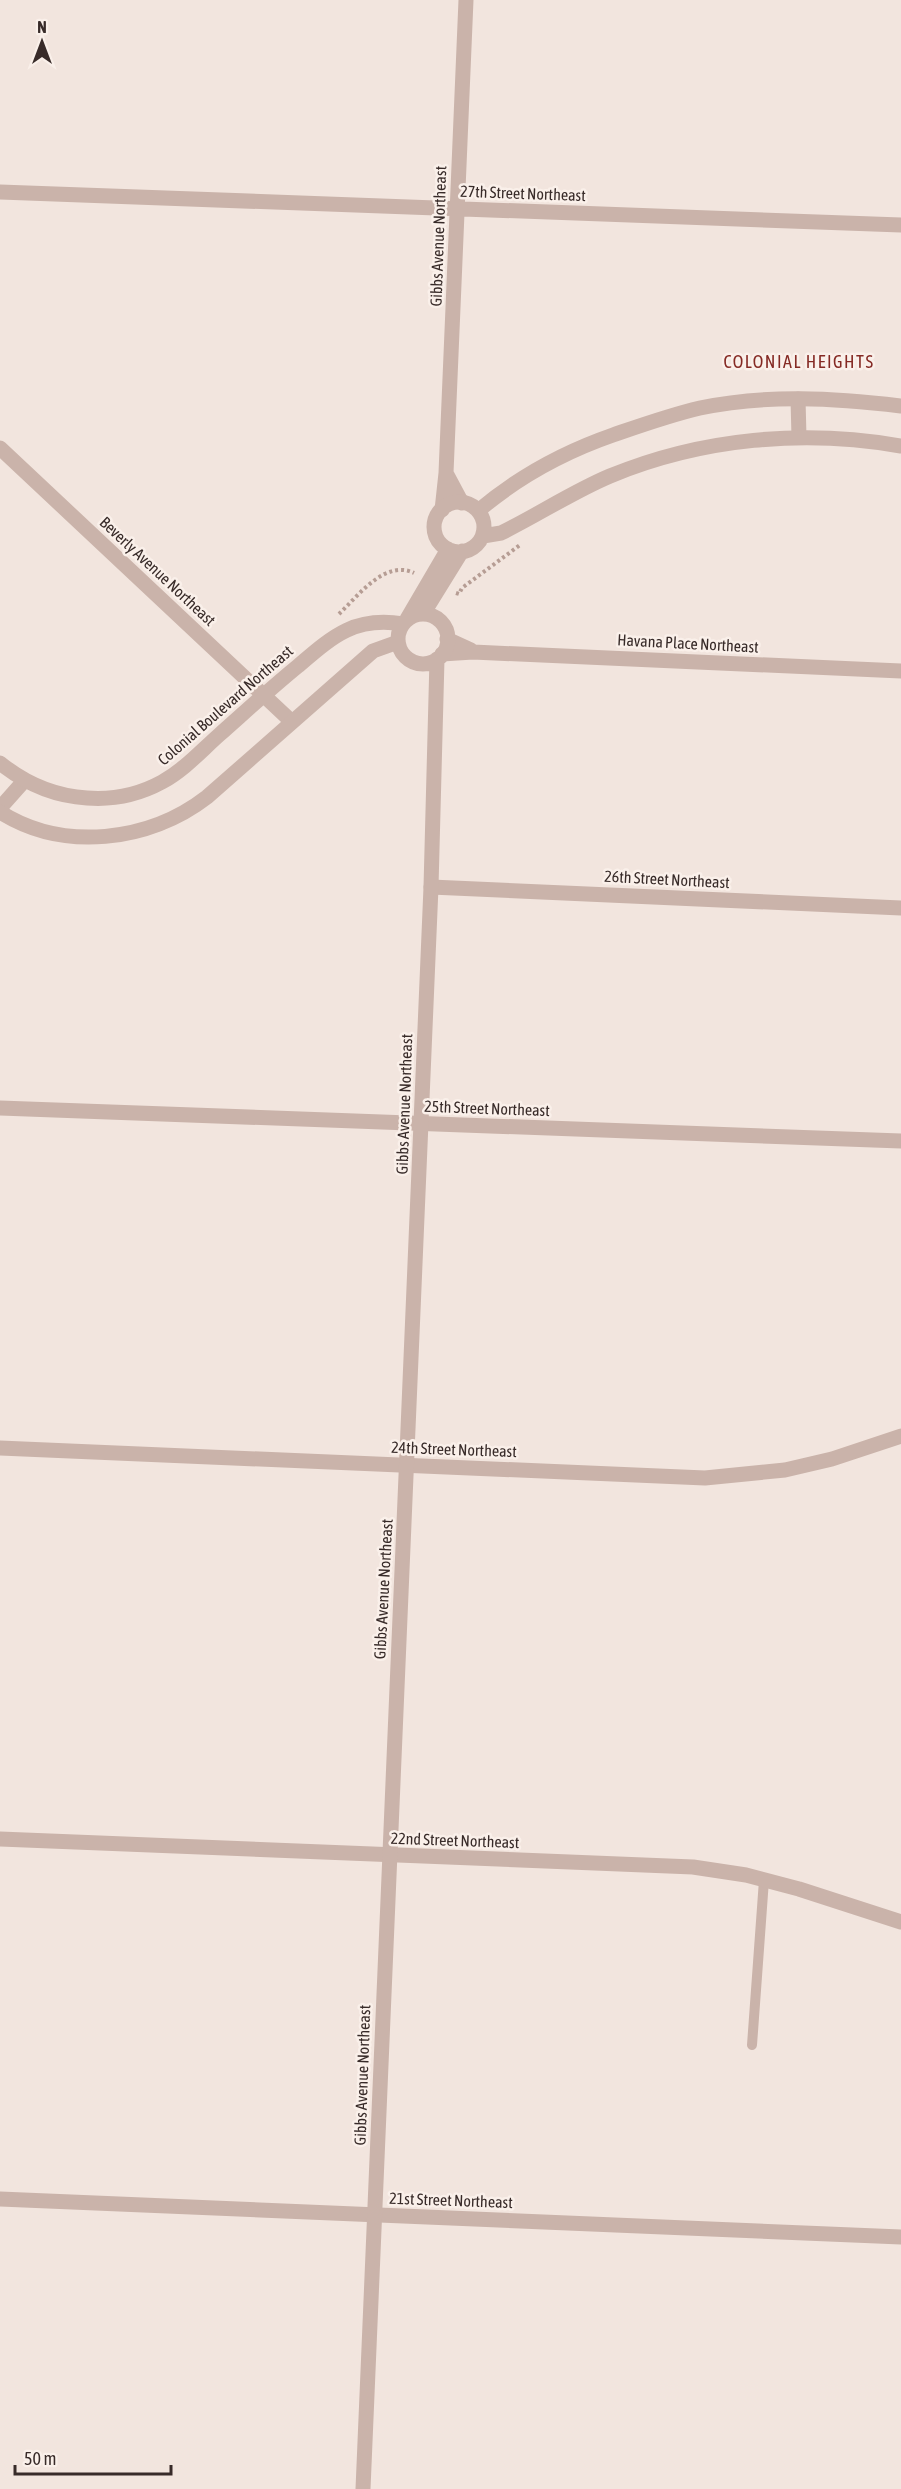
<svg xmlns="http://www.w3.org/2000/svg" width="901" height="2489" viewBox="0 0 901 2489" font-family="'Asap Condensed',sans-serif">
<style>
.lines{fill:none;stroke-linecap:round;stroke-linejoin:round}
.path{stroke:#b69d94;stroke-width:4;stroke-dasharray:3 3;stroke-linecap:butt}
.service{stroke:#cab3aa;stroke-width:10}
.minor{stroke:#cab3aa;stroke-width:15}
.tertiary{stroke:#cab3aa;stroke-width:15}
.labels{text-anchor:middle;dominant-baseline:central;stroke-width:5;stroke-linejoin:round;paint-order:stroke}
.street-label{font-size:16px;fill:#382b29;stroke:#faf0ea}
.neighbourhood-label{font-size:18px;letter-spacing:1.5px;fill:#852a24;stroke:#faf0ea}
</style>
<rect width="100%" height="100%" fill="#f2e5de"/>
<g class="lines">
<path class="path" d="M456 593 459 594 462 588 520 545
M339 614C358 596 385 559 414 573"/>
<path class="service" d="M752 2045 764 1880"/>
<path class="minor" d="M0 192 901 225
M798 399 799 437
M0 448 291 721
M446 473 462 503
M442 510 446 473 466 0
M447 639 471 650
M442 654 473 652 901 671
M0 808 24 781
M431 887 901 908
M0 1108 901 1141
M0 1448 705 1478 785 1470 832 1459 901 1436
M0 1839 693 1867 746 1875 799 1889 901 1922
M0 2199 901 2237"/>
<path class="tertiary" d="M434 527a25 25 0 1 1 50 0a25 25 0 1 1-50 0Z
M478 511C518 477 564 452 613 435 642 425 670 415 700 408 766 394 835 398 901 406
M483 536 501 533C538 515 572 492 610 476 702 438 804 429 901 446
M423 614 462 551
M398 639a25 25 0 1 1 50 0a25 25 0 1 1-50 0Z
M407 619 448 549
M0 763C26 784 53 796 87 798 113 800 140 794 162 782 184 770 201 751 219 735 245 712 271 688 298 666 333 636 355 616 403 624
M0 812C63 852 149 842 207 797L373 651 398 642
M363 2489 431 887 437 659"/>
</g>
<g class="labels">
<g class="street-label">
<text transform="translate(523 193) rotate(2)">27th Street Northeast</text>
<text transform="translate(438 236) rotate(-88)">Gibbs Avenue Northeast</text>
<text transform="translate(158 571) rotate(43)">Beverly Avenue Northeast</text>
<text transform="translate(688 643) rotate(3)">Havana Place Northeast</text>
<text transform="translate(225 705) rotate(-41)">Colonial Boulevard Northeast</text>
<text transform="translate(667 879) rotate(3)">26th Street Northeast</text>
<text transform="translate(404 1104) rotate(-88)">Gibbs Avenue Northeast</text>
<text transform="translate(487 1108) rotate(2)">25th Street Northeast</text>
<text transform="translate(454 1449) rotate(2)">24th Street Northeast</text>
<text transform="translate(383 1589) rotate(-87)">Gibbs Avenue Northeast</text>
<text transform="translate(455 1840) rotate(2)">22nd Street Northeast</text>
<text transform="translate(362 2075) rotate(-88)">Gibbs Avenue Northeast</text>
<text transform="translate(451 2200) rotate(2)">21st Street Northeast</text>
</g>
<g class="neighbourhood-label">
<text x="799" y="361">COLONIAL HEIGHTS</text>
</g>
</g>
<g transform="translate(42 42)" stroke="#faf0ea" stroke-width="4.5" paint-order="stroke">
<path d="M0-4.5L10 22L0 15L-10 22Z" fill="#382b29"/>
<text y="-9" font-size="16" font-weight="bold" text-anchor="middle" fill="#382b29">N</text>
</g>
<path d="M15 2465v9h156v-9" fill="none" stroke="#382b29" stroke-width="3"/>
<text x="24" y="2465" font-size="18" fill="#382b29" stroke="#faf0ea" stroke-width="4.5" paint-order="stroke">50 m</text>
</svg>
